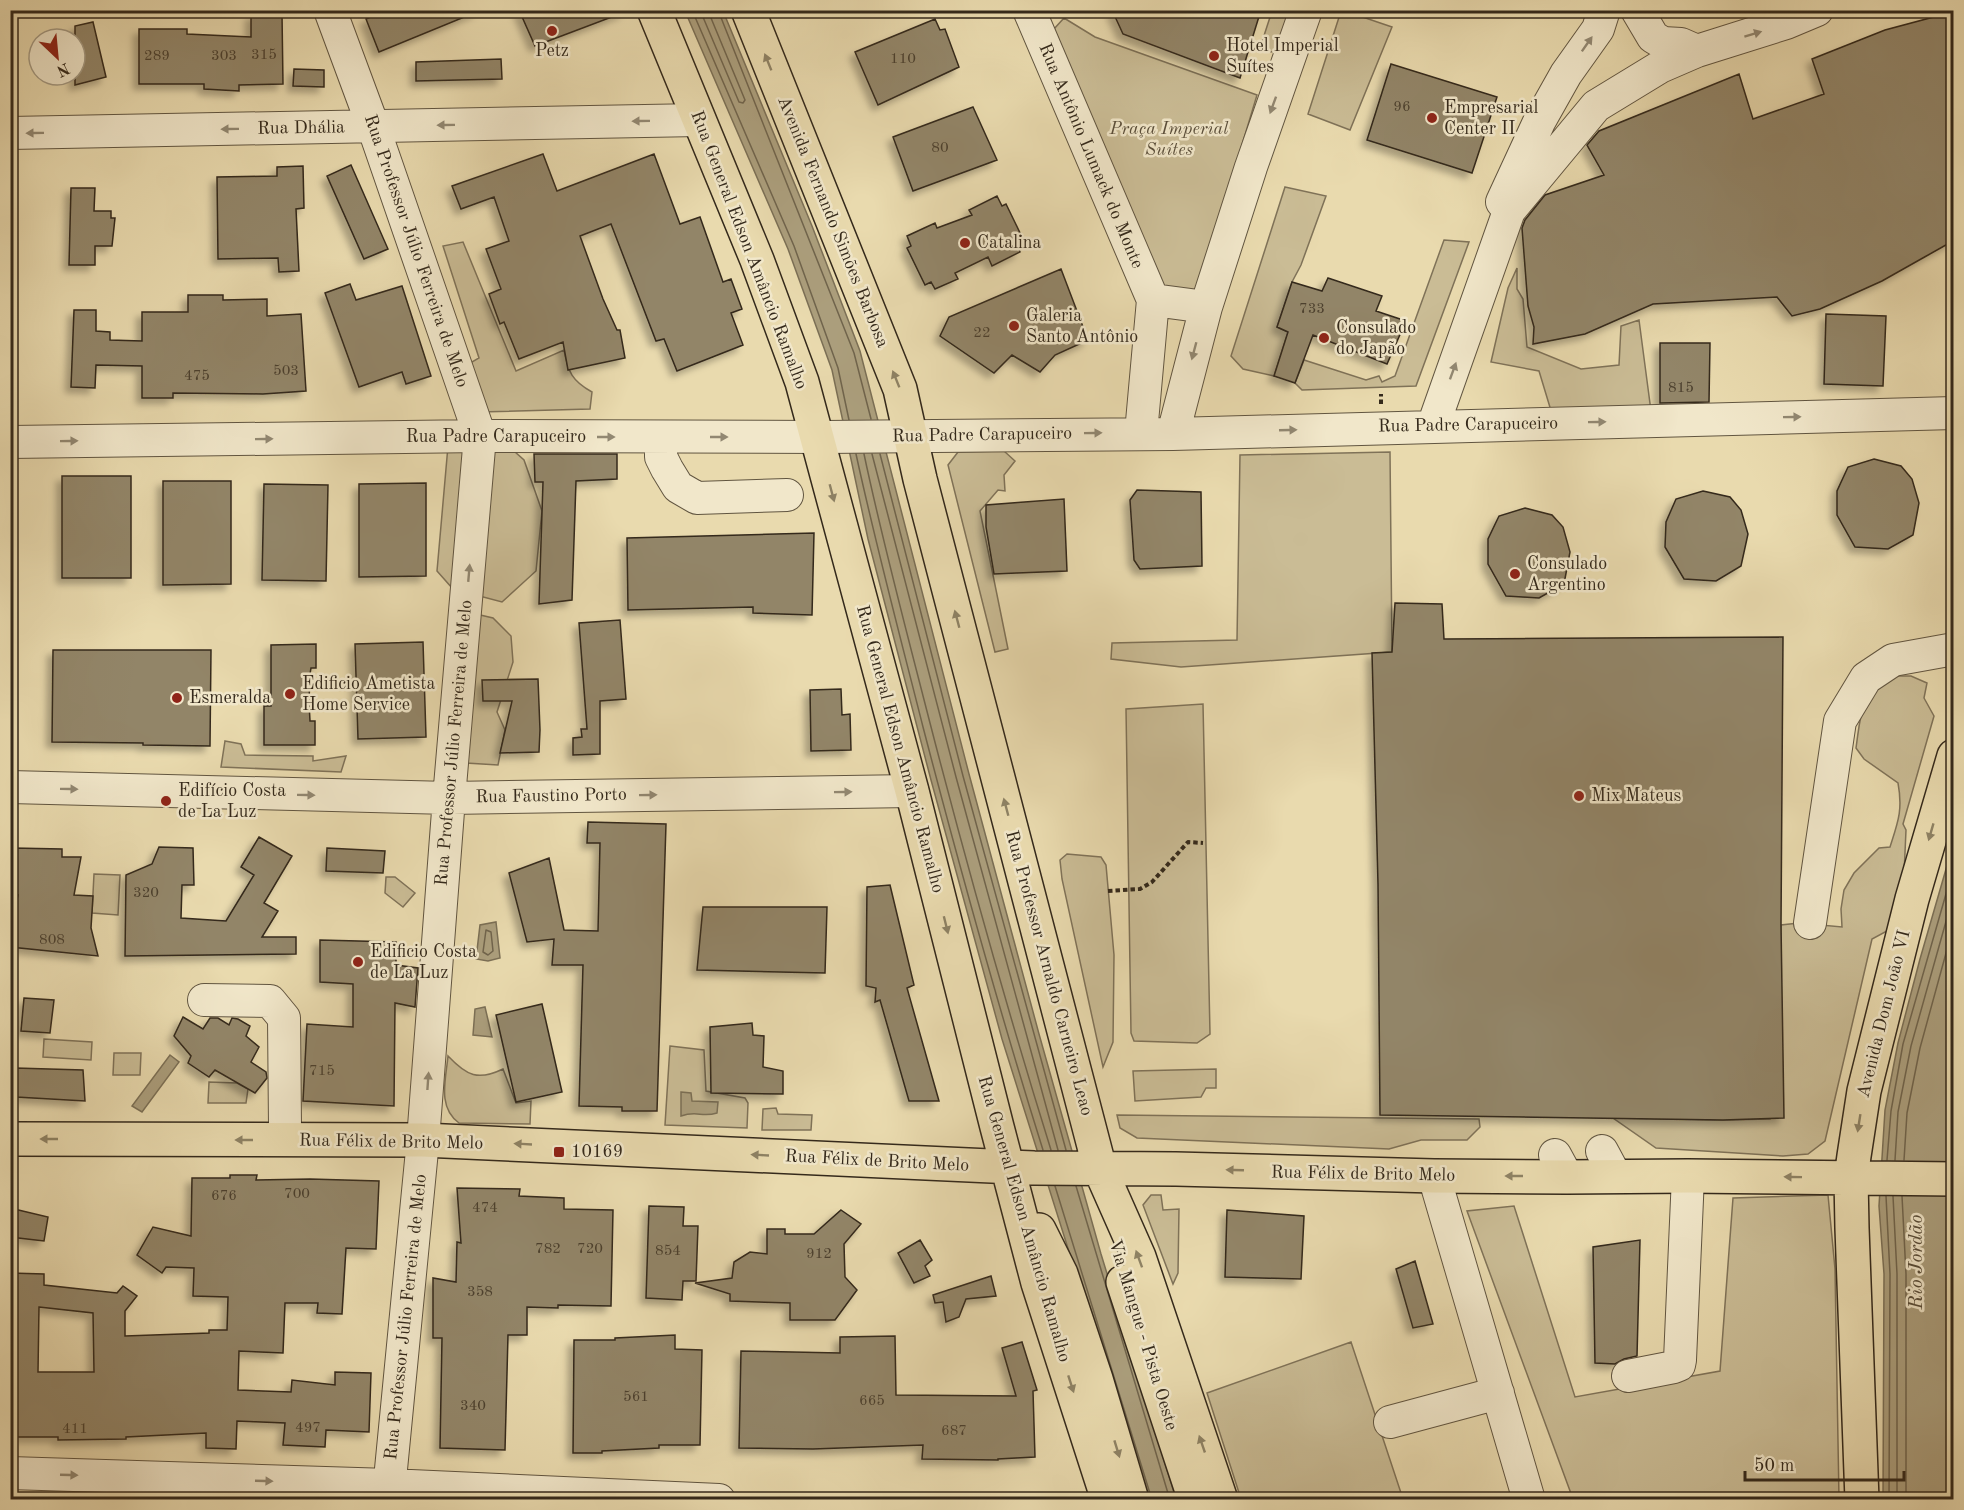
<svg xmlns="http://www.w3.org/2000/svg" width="1964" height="1510" viewBox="0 0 1964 1510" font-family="'Old Standard TT',serif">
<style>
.green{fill:#cabc95;stroke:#7f7258;stroke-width:1.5}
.water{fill:#ab9e7c;stroke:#7b6f55;stroke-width:1.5}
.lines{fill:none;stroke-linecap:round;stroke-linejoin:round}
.shore{stroke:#70644c;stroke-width:1.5}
.building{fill:#928567;stroke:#34291b;stroke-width:1.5;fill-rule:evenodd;filter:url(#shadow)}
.minor-casing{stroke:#615540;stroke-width:34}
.major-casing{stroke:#34291b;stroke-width:36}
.path{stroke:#34291b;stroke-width:4;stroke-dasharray:4.5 3;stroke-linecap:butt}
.minor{stroke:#f1e7ca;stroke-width:32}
.major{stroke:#e9daae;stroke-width:33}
.oneway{fill:#928872}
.oneway2{fill:#8e8264}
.poi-dot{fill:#8f2418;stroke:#f1e7ca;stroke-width:2}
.labels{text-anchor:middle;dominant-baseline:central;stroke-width:5;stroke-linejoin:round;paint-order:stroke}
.number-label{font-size:15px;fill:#4c402e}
.poi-label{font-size:18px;fill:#34291b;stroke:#f1e7ca;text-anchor:start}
.street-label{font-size:18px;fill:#34291b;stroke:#f1e7ca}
.park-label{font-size:18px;font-style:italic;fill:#5a4e3a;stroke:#f1e7ca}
.water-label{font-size:20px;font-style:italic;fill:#584c38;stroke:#f1e7ca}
</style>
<defs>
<filter id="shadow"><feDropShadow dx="-5.5" dy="5.5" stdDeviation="3" flood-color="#0004"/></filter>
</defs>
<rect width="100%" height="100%" fill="#e9daae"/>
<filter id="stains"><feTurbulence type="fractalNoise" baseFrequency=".00333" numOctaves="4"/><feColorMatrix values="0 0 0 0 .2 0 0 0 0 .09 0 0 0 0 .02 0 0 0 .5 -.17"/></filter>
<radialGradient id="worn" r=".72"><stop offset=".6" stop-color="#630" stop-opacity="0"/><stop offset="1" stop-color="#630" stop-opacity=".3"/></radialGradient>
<path class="green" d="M1272 11H1300L1287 53 1259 51Z
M1341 11H1345L1392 27 1350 130 1308 114Z
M1064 18 1095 37 1257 95 1196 298 1157 292 1054 29Z
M1285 187 1326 196 1301 265 1292 282 1277 327 1288 332 1274 376 1243 369 1231 356Z
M1444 240 1469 242 1416 386 1302 390 1295 383 1304 360 1366 380 1379 376 1382 382 1395 376Z
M463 242 516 371 564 350C568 372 572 381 592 392L590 409 479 412 465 366 479 358 443 246Z
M1517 268V289L1523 299 1527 347 1581 369 1619 365 1621 326 1639 320 1651 411 1552 414 1539 371 1491 362 1508 288Z
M506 444 524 460 542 511 536 571 502 602 453 589 437 571 448 446Z
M1004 451 1015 461 1004 475 1005 491 998 490 980 511 1008 649 995 652 948 465 958 452Z
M1390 452 1392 652 1181 667 1111 659 1112 643 1237 640 1240 455Z
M476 614 493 618 511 636 513 662 497 712 505 730 498 765 466 763Z
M1890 676H1911L1927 683 1924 698 1934 716 1903 824 1906 830 1904 875 1887 931 1872 939 1825 1141 1808 1154 1783 1156 1656 1148 1613 1118 1723 1120 1770 1119 1781 925 1799 923 1842 927 1841 909 1844 890 1854 873 1879 848 1890 847C1898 822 1903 810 1898 783L1864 759 1856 748C1861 714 1859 698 1890 676Z
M1203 704 1210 1034 1197 1043 1134 1041 1131 1033 1126 709Z
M225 741 241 744 245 755 313 756V761L346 756 341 772 221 767Z
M1067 854 1101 857 1106 865 1114 955 1113 1042 1103 1067 1062 879 1060 860Z
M94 874 120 875 118 915 92 913Z
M386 877H395L415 893 403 907 385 893Z
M44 1039 92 1042 91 1060 43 1057Z
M670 1046 704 1050 706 1091 745 1098 748 1103 747 1128 665 1125Z
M114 1053H141L140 1075H113Z
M448 1056C467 1076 478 1081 503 1069L516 1103 531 1101 530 1124 459 1123C437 1107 446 1079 448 1056Z
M1216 1069V1088H1206L1201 1097 1135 1101 1133 1071Z
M209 1082 237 1083 248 1089 246 1103H208Z
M776 1108 778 1114 812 1115 811 1130H762L763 1109Z
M1117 1115 1479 1119 1480 1127 1467 1140H1421L1389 1149 1137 1138 1120 1128Z
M1151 1195H1161L1163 1210 1179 1209 1178 1273 1173 1284 1143 1205Z
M1828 1195 1835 1269 1839 1499H1573L1467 1211 1514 1206 1575 1397 1720 1371 1733 1198Z
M1351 1342 1403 1499H1241L1207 1393Z"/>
<path class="water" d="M685 11H723L812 226 860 351 969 774 1039 1034 1101 1254 1176 1499H1147L1002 1039 931 780 868 539 832 370 788 249Z
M1953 845 1952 1499 1883 1500 1884 1274 1879 1206 1885 1110 1898 1043 1920 959Z
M496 922 500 958 488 961 476 959 480 925Z
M485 1007 492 1037 473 1035 475 1009Z
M170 1055 179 1062 142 1112 132 1106Z
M681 1092 691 1093 692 1101 718 1102 717 1113C701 1118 698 1110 681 1116Z"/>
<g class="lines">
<path class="shore" d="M692 10 794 246 838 368 849 420
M700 10 739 102 743 103 745 100 711 18 710 10
M718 10 854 353 871 419
M856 454C876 546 900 636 923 727 960 869 999 1010 1043 1150
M864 454C883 544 907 633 930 723 967 866 1007 1009 1051 1150
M872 454 956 777 1058 1150
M880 454 963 776 1066 1150
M486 930 491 932 493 951 488 955 483 952Z
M1887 1160 1891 1111 1903 1044 1954 866
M1895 1160 1898 1112 1911 1046 1954 893
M1904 1160 1907 1113 1920 1048 1954 924
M1055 1186 1152 1500
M1076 1186 1170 1500
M1886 1196 1890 1274 1889 1500
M1893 1196 1897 1274V1500
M1902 1196 1906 1274V1500"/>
</g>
<path class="building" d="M387 10H478L479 11 379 52 366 19Z
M519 10H625V12L535 46Z
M1112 10H1261L1240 78 1123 34Z
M251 14H282L283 84 239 85V91L204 89V84H139V29H187V34L251 37Z
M1945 14 1953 35V241L1882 281 1820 309 1792 316 1777 297 1653 304 1585 334 1533 344 1534 327 1528 306 1522 228 1525 220 1545 195 1604 175 1587 145 1599 131 1739 74 1753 119 1824 94 1812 59 1885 30Z
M935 19 940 30 945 29 959 67 878 105 855 52Z
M93 22 106 77 75 85V26Z
M501 59 502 79 416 81V62Z
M1391 64 1497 97 1472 173 1367 140Z
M294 69 324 70V87L293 86Z
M973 107 997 160 913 191 893 137Z
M543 154 557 191 654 154 680 224 700 217 723 282 731 279 742 309 731 313 743 345 677 371 664 339 656 341 611 224 580 236 603 299 617 330H620L625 358 568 370 563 342 519 359 504 322 500 324 489 294 501 289 486 249 509 241 494 197 461 209 452 186Z
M351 165 388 249 364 259 327 176Z
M303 166 304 208 296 209 299 271 279 272 278 258 218 259 217 177 277 176V167Z
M71 188H95L94 211H111V218H115L112 246H95V265H69Z
M997 196 1002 206 1006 204 1024 241 1017 244 1020 252 992 266 988 257 955 273 958 279 935 289 931 282 925 285 907 248 911 246 907 236 935 223 937 228 972 215 969 210Z
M1061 269 1088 340 1055 355 1040 372 1012 355 994 373 940 336 949 317Z
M1328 278 1382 296 1376 311 1406 321 1387 364 1313 335 1295 383 1274 376 1288 332 1277 327 1292 282 1322 291Z
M350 284 356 300 402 286 431 376 406 384 402 372 359 387 325 293Z
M188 295H223V300L267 299V316L301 314 306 391 263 394 173 393V398H142V366L96 365 95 388 71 387 74 310H96V331L110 332V340L142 341V312H188Z
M1826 314 1886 316 1883 386 1824 384Z
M1660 343H1710L1709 402 1660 403Z
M534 454H617V479L576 481 572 600 539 604 543 482H535Z
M1874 459 1901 466 1912 479 1919 503 1913 535 1888 549 1855 547 1837 515V491L1848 467Z
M62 476H131V578H62Z
M163 481H231V584L163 585Z
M426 483V576L359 577V484Z
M264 484 328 485 326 581 262 580Z
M1137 490 1201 492 1202 566 1140 569 1134 560 1130 500Z
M1703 491 1730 497 1741 510 1748 534 1741 566 1716 581 1684 579 1665 547 1666 522 1676 499Z
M1064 499 1067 571 994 574 986 527V505Z
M1525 508 1552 515 1563 527 1570 552 1564 584 1539 598 1506 596 1488 564V539L1499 516Z
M814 533 812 615 753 613V607L628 610 627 538Z
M1395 603 1442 604 1444 639 1783 637 1781 925 1784 1118 1723 1120 1380 1115 1378 884 1372 653 1392 652Z
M620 620 626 699 600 701V754L573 755V738L582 737 581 729H587L579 623Z
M423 642 426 737 358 739 355 644Z
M316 644V668H311L310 674 309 702 310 721H315V745H264V706H271V645Z
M53 650H211L210 746 143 745V743L52 742Z
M538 679 540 730 539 752 500 753 512 701H483L482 680Z
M841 689 842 715 850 714 851 750 811 751 810 690Z
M588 822 666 824 657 1111H622V1107L579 1106 583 965H552L554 939 527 942 509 873 549 858 564 930 598 931 600 843H587Z
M259 837 292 856 264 903 278 911 262 937H296V954L125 956 126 875 152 864 159 847 193 848 194 885H182L181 918 226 921 254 875 241 867Z
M12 848 62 849V857H81L74 895 93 896 91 928 98 956 10 947V931L18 895 10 894Z
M327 848 385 851 383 873 326 871Z
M890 885 914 985 907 988 939 1101H909L880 1000 875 1002 876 988 866 986 867 887Z
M703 907H827L825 973 697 970Z
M320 940 396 942V965L418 968 415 1007 395 1003 394 1106 303 1101 307 1024 353 1027V984L320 982Z
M24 998 54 1000 50 1033 21 1031Z
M542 1004 562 1092 516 1102 496 1015Z
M183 1017 203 1029 210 1018H218L229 1025 232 1018 238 1019 250 1026 246 1036 259 1047 251 1062 266 1072 267 1078 255 1093 215 1070 209 1077 188 1063 191 1056 174 1036Z
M752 1023 753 1035 764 1036 763 1067 783 1071V1094L711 1093 710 1027Z
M15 1068 83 1070 85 1101 16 1097Z
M230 1175H257L256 1180 310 1179 379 1181 376 1249 346 1248 342 1314 317 1313 318 1303H285L283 1353 239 1351 238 1390 291 1392 292 1380 335 1385V1372L371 1373 369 1432 326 1430 325 1447 283 1445 285 1423 237 1421 236 1449 206 1448V1433L126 1437V1439L58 1440V1437H10V1273L44 1274V1285L117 1293 123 1286 137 1296 125 1311V1336L209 1333V1330H227L228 1297 193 1296 194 1268 166 1267 162 1273 137 1255 153 1227 191 1236 192 1178H230ZM39 1307 93 1313 94 1372H38Z
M457 1188 520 1189 519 1196 564 1198V1209L613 1210 611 1306 558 1305V1308L527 1307V1335H508L505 1450 440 1448 442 1338H433V1278L456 1282 457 1242 461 1243Z
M649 1206 684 1207 683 1226H698L696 1281H683L682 1300 646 1298Z
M10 1208 48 1217 44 1241 10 1237Z
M841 1210 861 1224 844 1244 845 1277 857 1290 835 1320H790V1303L730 1301V1294L695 1283 732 1278 734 1262 750 1252 767 1254V1229H785V1234H814Z
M1227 1210 1304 1216 1301 1279 1225 1277Z
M920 1240 932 1260 925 1266 930 1276 914 1283 898 1253Z
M1640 1240 1637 1356 1624 1359 1615 1364 1595 1363 1593 1247Z
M1415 1261 1433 1324 1413 1328 1396 1269Z
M991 1276 996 1296 966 1299 959 1317 946 1322 943 1302 935 1303 933 1295Z
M675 1335V1349L702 1350 700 1445H659V1448L602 1451V1453H573L574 1340H615V1338Z
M895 1336 896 1395 1016 1396 1002 1348 1022 1342 1037 1390 1033 1391 1035 1457 998 1459V1460L922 1459 923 1445 813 1449 739 1448 741 1351 840 1353V1337Z"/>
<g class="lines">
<g class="minor-casing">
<path id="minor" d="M330 10 373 126 480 436 449 798 423 1140 388 1500
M1029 10 1153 300 1141 433
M1637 10 1653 37 1663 43 1681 44 1697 51
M10 133 699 120
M1502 202 1539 122 1566 74 1598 29 1604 10
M1153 300 1206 307
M1433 426 1509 211 1596 106 1660 67 1697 51 1786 23 1817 10
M1173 434 1206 307 1251 167 1306 10
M661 437V457L667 469 678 487 697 498 787 495
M10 442 480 436 824 437 1173 434 1954 413
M10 787 449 798 912 791
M1810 923 1840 721 1866 678 1893 660 1954 649
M204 1000 270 1001 284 1018 285 1127 282 1140
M1602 1151 1616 1177
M1555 1155 1567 1177
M1434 1176 1529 1500
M1628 1376 1674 1367 1679 1365 1680 1360 1688 1176
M1390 1422 1498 1393
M10 1473 389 1485 719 1500"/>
</g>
<g class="major-casing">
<path id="major" d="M654 10 757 260 802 382 912 791 997 1127 1038 1283 1108 1500
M748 10 900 389 920 479 1100 1169 1139 1257 1221 1500
M10 1139 423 1140 1034 1168 1176 1169 1434 1176 1567 1177 1688 1176 1954 1179
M1039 1230 1061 1274 1096 1379 1132 1500
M1123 1282 1195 1500
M1862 1500 1852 1228 1851 1178 1854 1156 1864 1091 1912 899 1954 756"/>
</g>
<path class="path" d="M1381 404V394
M1108 891 1140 889 1152 882 1188 842 1203 843"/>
<use href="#minor" class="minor"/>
<use href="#major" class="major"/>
</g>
<defs><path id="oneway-solid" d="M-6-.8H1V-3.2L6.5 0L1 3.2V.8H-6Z" transform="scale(1.5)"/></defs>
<g class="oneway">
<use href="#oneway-solid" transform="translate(1753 34) rotate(-17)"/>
<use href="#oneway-solid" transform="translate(1587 44) rotate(-55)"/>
<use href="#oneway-solid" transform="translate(1273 105) rotate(110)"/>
<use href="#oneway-solid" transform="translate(641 121) rotate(179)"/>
<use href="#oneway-solid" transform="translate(446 125) rotate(179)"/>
<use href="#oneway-solid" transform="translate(230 129) rotate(179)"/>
<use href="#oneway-solid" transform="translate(35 133) rotate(179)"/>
<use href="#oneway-solid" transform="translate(1194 351) rotate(105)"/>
<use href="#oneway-solid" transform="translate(1453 371) rotate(-70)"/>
<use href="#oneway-solid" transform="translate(1792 417) rotate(-1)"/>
<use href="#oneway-solid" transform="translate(1597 422) rotate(-1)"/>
<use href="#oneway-solid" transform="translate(1288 430) rotate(-2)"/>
<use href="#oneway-solid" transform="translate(1093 433) rotate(-1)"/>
<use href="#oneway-solid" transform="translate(606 437)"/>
<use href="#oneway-solid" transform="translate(719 437)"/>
<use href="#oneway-solid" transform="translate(264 439) rotate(-1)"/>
<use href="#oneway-solid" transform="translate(69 441) rotate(-1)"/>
<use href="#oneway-solid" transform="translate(469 573) rotate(-85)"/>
<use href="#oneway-solid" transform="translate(69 789) rotate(1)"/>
<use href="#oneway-solid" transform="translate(843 792) rotate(-1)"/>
<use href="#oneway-solid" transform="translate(306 795) rotate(1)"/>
<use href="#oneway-solid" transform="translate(648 795) rotate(-1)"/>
<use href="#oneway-solid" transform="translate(428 1081) rotate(-86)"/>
<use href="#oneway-solid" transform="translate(69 1475) rotate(2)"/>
<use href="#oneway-solid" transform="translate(264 1481) rotate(2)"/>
</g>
<g class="oneway2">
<use href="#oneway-solid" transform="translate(768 62) rotate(-112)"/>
<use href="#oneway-solid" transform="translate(896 379) rotate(-112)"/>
<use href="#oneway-solid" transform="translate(832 493) rotate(75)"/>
<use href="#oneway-solid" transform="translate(957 619) rotate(-105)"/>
<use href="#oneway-solid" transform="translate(1006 807) rotate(-105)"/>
<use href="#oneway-solid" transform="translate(1931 832) rotate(106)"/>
<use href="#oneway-solid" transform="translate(946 925) rotate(76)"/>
<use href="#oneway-solid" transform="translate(1859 1123) rotate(99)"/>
<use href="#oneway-solid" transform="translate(49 1139) rotate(-180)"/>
<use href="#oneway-solid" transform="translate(244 1140) rotate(-180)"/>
<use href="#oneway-solid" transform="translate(523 1144) rotate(-177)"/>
<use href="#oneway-solid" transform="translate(760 1155) rotate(-177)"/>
<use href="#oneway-solid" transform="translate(1235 1170) rotate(-178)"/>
<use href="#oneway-solid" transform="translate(1514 1176) rotate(-180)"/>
<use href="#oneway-solid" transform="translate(1793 1177) rotate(-179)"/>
<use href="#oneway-solid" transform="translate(1139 1259) rotate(-110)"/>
<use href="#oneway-solid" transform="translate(1071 1384) rotate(72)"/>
<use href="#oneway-solid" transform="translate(1202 1444) rotate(-109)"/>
<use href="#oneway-solid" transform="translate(1117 1449) rotate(73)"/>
</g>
<g class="poi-dot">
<circle cx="552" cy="31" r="6"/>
<circle cx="1214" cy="56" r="6"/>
<circle cx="1432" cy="118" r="6"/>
<circle cx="965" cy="243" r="6"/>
<circle cx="1014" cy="326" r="6"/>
<circle cx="1324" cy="338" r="6"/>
<circle cx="1515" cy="574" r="6"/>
<circle cx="290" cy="694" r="6"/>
<circle cx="177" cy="698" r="6"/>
<circle cx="1579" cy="796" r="6"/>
<circle cx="166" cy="801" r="6"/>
<circle cx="358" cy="962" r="6"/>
<rect x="553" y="1146" width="12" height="12" rx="3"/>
</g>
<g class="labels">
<g class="number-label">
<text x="264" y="55">315</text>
<text x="157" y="56">289</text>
<text x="224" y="56">303</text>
<text x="903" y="59">110</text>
<text x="1402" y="107">96</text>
<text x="940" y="148">80</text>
<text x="1312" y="309">733</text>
<text x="982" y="333">22</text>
<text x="286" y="371">503</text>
<text x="197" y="376">475</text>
<text x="1681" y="388">815</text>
<text x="146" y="893">320</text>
<text x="52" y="940">808</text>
<text x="322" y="1071">715</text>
<text x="297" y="1194">700</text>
<text x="224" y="1196">676</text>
<text x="485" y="1208">474</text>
<text x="548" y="1249">782</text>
<text x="590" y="1249">720</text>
<text x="668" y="1251">854</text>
<text x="819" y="1254">912</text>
<text x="480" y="1292">358</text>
<text x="636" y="1397">561</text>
<text x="872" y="1401">665</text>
<text x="473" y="1406">340</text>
<text x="308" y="1428">497</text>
<text x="75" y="1429">411</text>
<text x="954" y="1431">687</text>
</g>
<g class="poi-label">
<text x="1226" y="46">Hotel Imperial<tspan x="1226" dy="21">Suítes</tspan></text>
<text x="552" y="51" text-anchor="middle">Petz</text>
<text x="1444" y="108">Empresarial<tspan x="1444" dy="21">Center II</tspan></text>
<text x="977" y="243">Catalina</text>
<text x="1026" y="316">Galeria<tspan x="1026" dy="21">Santo Antônio</tspan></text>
<text x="1336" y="328">Consulado<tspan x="1336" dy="21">do Japão</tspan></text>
<text x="1527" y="564">Consulado<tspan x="1527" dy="21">Argentino</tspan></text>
<text x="302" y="684">Edificio Ametista<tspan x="302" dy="21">Home Service</tspan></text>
<text x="189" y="698">Esmeralda</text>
<text x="178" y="791">Edifício Costa<tspan x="178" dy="21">de La Luz</tspan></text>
<text x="1591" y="796">Mix Mateus</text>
<text x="370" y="952">Edificio Costa<tspan x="370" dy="21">de La Luz</tspan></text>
<text x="571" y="1152">10169</text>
</g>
<g class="street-label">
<text transform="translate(301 128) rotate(-1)">Rua Dhália</text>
<text transform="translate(1091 156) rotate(67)">Rua Antônio Lumack do Monte</text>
<text transform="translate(833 222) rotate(68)">Avenida Fernando Simões Barbosa</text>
<text transform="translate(749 250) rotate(69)">Rua General Edson Amâncio Ramalho</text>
<text transform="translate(416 251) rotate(71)">Rua Professor Júlio Ferreira de Melo</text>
<text transform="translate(1468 425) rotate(-1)">Rua Padre Carapuceiro</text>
<text transform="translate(982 435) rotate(-1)">Rua Padre Carapuceiro</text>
<text x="496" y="437">Rua Padre Carapuceiro</text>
<text transform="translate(454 743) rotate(-85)">Rua Professor Júlio Ferreira de Melo</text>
<text transform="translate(900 749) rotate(75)">Rua General Edson Amâncio Ramalho</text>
<text transform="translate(551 796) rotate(-1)">Rua Faustino Porto</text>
<text transform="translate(1049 973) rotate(75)">Rua Professor Arnaldo Carneiro Leao</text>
<text transform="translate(1884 1014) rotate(-76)">Avenida Dom João VI</text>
<text transform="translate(391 1142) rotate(1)">Rua Félix de Brito Melo</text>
<text transform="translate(877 1161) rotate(3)">Rua Félix de Brito Melo</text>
<text transform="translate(1363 1174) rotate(1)">Rua Félix de Brito Melo</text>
<text transform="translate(1024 1219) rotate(74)">Rua General Edson Amâncio Ramalho</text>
<text transform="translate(406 1317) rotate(-84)">Rua Professor Júlio Ferreira de Melo</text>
<text transform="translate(1143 1335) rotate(73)">Via Mangue - Pista Oeste</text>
</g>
<g class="park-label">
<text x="1169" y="129">Praça Imperial<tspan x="1169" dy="21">Suítes</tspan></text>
</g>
<g class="water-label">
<text transform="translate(1917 1262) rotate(-90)">Rio Jordão</text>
</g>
</g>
<rect width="1964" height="1510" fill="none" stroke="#e9daae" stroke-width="36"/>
<rect x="12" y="12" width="1940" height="1486" fill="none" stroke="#34291b" stroke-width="3"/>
<rect x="18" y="18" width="1928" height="1474" fill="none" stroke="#34291b" stroke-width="1.5"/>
<g transform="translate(57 57) rotate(154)"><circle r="28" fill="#f1e7ca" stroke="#a59b84" stroke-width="1.5"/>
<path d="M0-4.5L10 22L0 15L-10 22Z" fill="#8f2418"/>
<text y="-9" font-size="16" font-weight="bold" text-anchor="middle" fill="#34291b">N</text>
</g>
<path d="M1745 1471v9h159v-9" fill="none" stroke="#34291b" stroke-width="3"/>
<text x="1754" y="1471" font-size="18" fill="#34291b" stroke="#f1e7ca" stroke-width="4.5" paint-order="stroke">50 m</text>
<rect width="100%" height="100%" filter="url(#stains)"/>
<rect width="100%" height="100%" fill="url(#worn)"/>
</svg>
